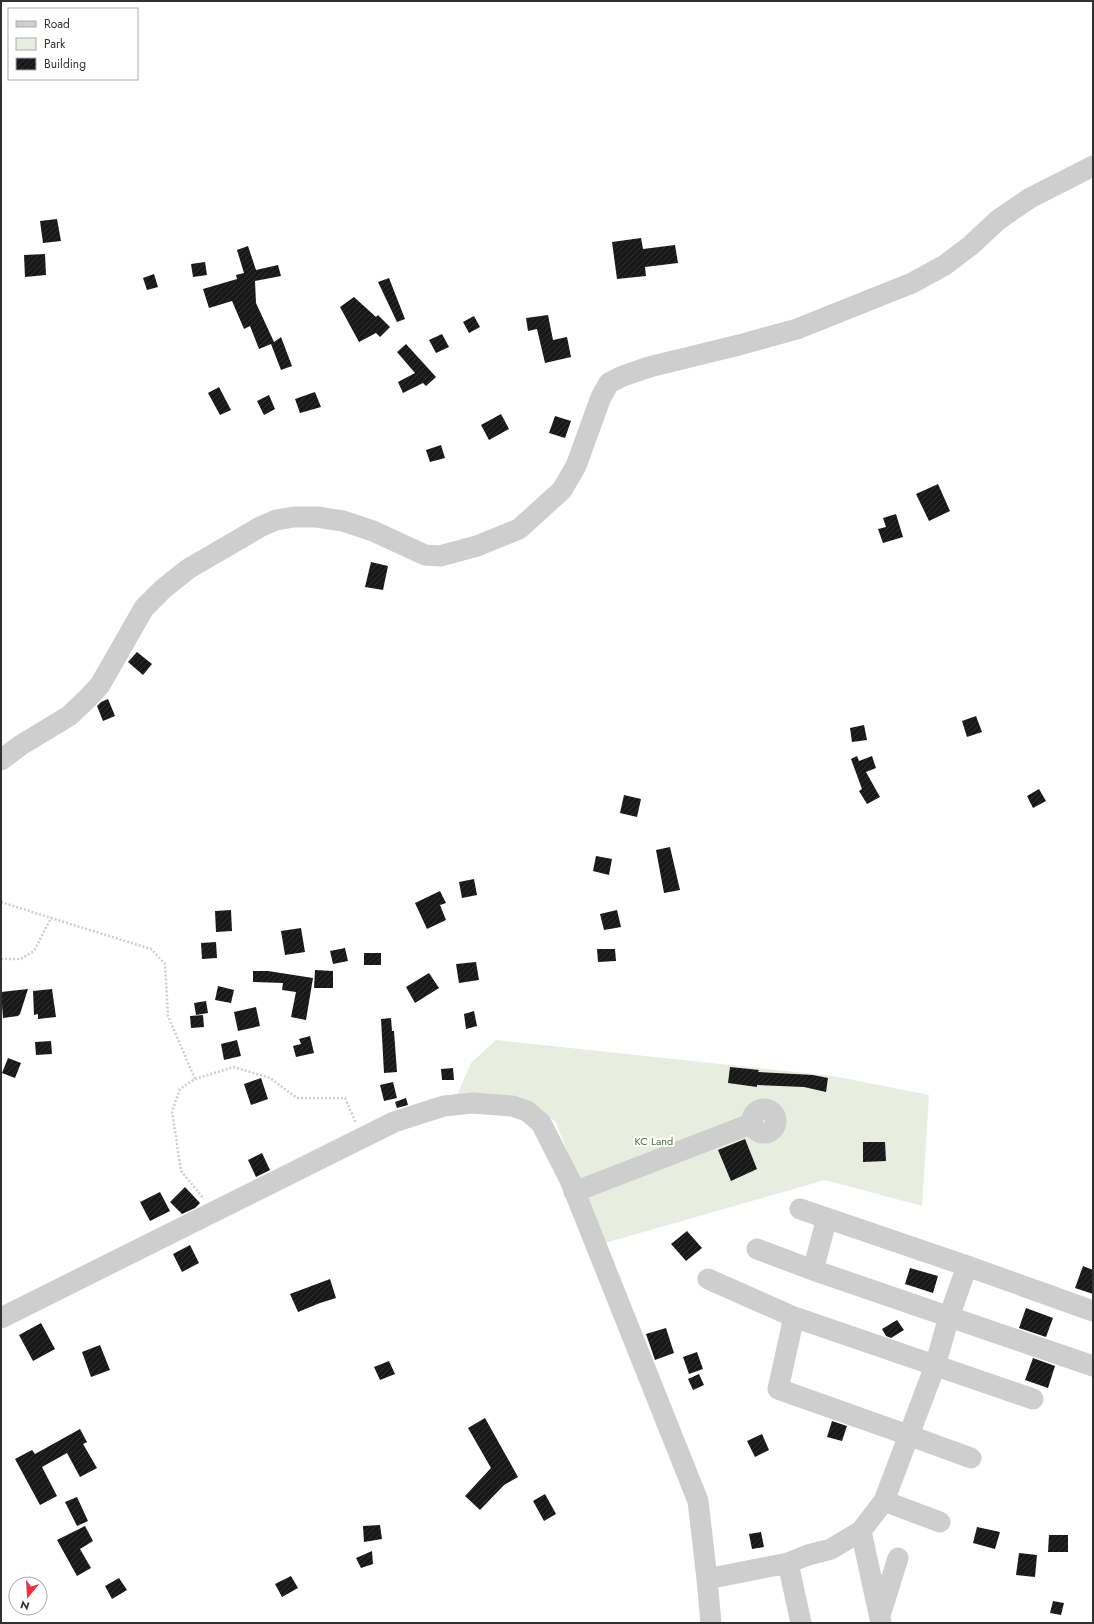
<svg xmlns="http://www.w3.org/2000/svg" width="1094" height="1624" viewBox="0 0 1094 1624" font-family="Jost,sans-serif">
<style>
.park{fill:#e7eedf}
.building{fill:url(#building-hatch)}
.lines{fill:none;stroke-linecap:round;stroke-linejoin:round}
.path{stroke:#cecece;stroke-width:2.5;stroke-dasharray:2 2;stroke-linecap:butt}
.minor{stroke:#cecece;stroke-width:21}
.labels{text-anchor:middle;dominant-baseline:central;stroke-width:4;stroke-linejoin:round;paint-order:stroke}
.park-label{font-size:11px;fill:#546f3c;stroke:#fff}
</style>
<defs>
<pattern id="building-hatch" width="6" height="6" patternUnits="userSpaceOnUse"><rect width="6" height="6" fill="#181818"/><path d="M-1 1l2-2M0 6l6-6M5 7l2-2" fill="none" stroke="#313131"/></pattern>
</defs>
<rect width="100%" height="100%" fill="#fff"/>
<path class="park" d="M496 1040 833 1076 929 1095 922 1206 825 1180 605 1243 555 1121 524 1101 457 1095 471 1063Z"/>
<path class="building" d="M57 219 61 241 43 243 40 221Z
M641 238 643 249 675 245 678 263 645 267 646 276 617 279 612 242Z
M248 246 256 270 278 265 281 276 255 281 256 303 274 342 281 337 292 366 281 370 271 344 259 349 250 326 244 329 232 301 209 308 203 289 237 279 236 275 244 273 237 250Z
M45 254 46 275 25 277 24 255Z
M205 262 207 275 193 277 191 264Z
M154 274 158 287 147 290 143 278Z
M389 278 405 319 397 322 378 282Z
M354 297 376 317 378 315 390 327 380 337 376 333 359 342 340 307Z
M548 315 553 340 567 337 571 357 545 363 537 329 528 331 526 318Z
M474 316 480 327 469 333 463 322Z
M442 334 449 347 436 353 429 340Z
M406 344 436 377 426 386 423 383 403 393 398 382 415 373 397 352Z
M219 387 231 410 220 415 208 393Z
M315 392 321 407 300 413 295 399Z
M269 395 275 409 264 415 257 401Z
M501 414 509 429 489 440 481 425Z
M555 416 571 421 565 438 549 433Z
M441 445 445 458 430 462 426 450Z
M938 484 950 511 929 521 916 494Z
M896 514 903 537 883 543 878 529 886 527 883 518Z
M371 562 388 566 383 590 365 587Z
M137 652 152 664 143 675 128 662Z
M108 699 115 716 103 721 97 706 101 702Z
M976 716 982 732 967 737 962 721Z
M864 725 867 740 852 742 850 728Z
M857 756 859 761 872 756 876 768 866 772 880 797 867 804 859 791 862 789 851 759Z
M1039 789 1046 801 1033 808 1027 796Z
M624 795 641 799 637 817 620 813Z
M670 847 680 890 664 893 656 850Z
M596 856 612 859 609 875 593 871Z
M474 879 477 895 462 898 459 882Z
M440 891 446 903 440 905 446 920 427 929 415 903Z
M231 910 232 931 216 932 215 911Z
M617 910 621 927 604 930 600 914Z
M301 928 305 952 285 955 281 931Z
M216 942 217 958 202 959 201 943Z
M345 948 348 961 333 964 330 951Z
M597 949H615L616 961 598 962Z
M364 953H381V965H364Z
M476 962 479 980 459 983 456 964Z
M315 970 333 971V988H314Z
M253 971H268L313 978 306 1020 291 1017 296 992 282 990 283 983 253 982Z
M429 973 439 988 415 1003 406 987Z
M218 986 234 990 231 1003 215 1000Z
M28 989 20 1014 18 1016 3 1018 1 992Z
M52 989 56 1017 38 1019V1014L34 1015 33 991Z
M206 1001 208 1013 196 1015 194 1003Z
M256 1007 260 1026 238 1031 234 1012Z
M474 1011 477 1026 466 1029 464 1014Z
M203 1015 204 1027 191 1028 190 1016Z
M391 1018 392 1031H394L397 1072 384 1073 381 1019Z
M310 1036 314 1053 296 1057 293 1046 301 1044 299 1039Z
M237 1040 241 1056 224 1060 221 1044Z
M51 1041 52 1054 36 1055 35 1042Z
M8 1058 21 1063 15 1078 2 1073Z
M730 1067 759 1070 758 1072 813 1075 828 1078 826 1092 804 1087 757 1085V1087L728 1083Z
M453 1068 454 1080H442L441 1069Z
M261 1078 268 1099 251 1105 244 1084Z
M393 1082 397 1098 384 1101 380 1085Z
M406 1098 408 1105 397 1108 395 1102Z
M745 1139 757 1169 731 1181 718 1150Z
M863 1142H885L886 1161 863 1162Z
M262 1153 270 1170 256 1177 248 1160Z
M185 1187 200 1203 195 1208 182 1214 170 1202Z
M160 1192 170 1211 150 1221 140 1202Z
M687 1231 702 1248 686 1261 671 1244Z
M190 1245 199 1263 182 1272 173 1254Z
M1083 1266 1093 1270V1294L1075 1288Z
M910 1268 938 1276 933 1293 905 1284Z
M330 1279 336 1298 320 1303 298 1312 290 1294Z
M1026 1308 1053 1318 1046 1337 1019 1328Z
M897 1320 904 1330 891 1338 886 1336 882 1329Z
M41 1323 55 1349 33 1361 19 1335Z
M666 1328 674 1353 655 1360 646 1334Z
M100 1345 110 1370 91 1377 82 1352Z
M697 1352 703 1369 689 1374 683 1357Z
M1033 1358 1055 1366 1048 1388 1025 1380Z
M389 1361 395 1374 380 1380 374 1367Z
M699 1374 704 1385 693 1390 688 1379Z
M485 1418 518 1477 504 1485 480 1510 465 1496 491 1468 468 1428Z
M832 1421 847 1426 842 1441 827 1437Z
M80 1429 87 1442 83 1444 97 1468 80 1477 67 1453 42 1467 57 1496 40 1505 15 1459 32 1450 35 1454Z
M762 1434 769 1450 755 1457 747 1441Z
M545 1494 556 1514 544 1521 533 1501Z
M77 1497 88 1521 77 1526 65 1502Z
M380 1525 382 1539 364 1542 363 1526Z
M85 1526 93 1541 80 1549 91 1568 77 1576 57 1540Z
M977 1527 1000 1532 995 1549 973 1543Z
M761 1532 764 1547 752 1549 749 1534Z
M1049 1535H1068V1552H1048Z
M372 1551 373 1564 361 1568 356 1558Z
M1019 1553 1037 1555 1035 1577 1016 1575Z
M291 1576 298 1588 282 1597 275 1584Z
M119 1578 127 1590 112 1599 105 1586Z
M1053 1601 1064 1603 1061 1615 1050 1613Z"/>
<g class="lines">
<path class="path" d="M1 902 51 918
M1 959H20L34 951 51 918 151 949 165 964 168 1016 195 1079 180 1089 172 1111 181 1171 204 1199
M195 1079 234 1067 270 1078 297 1098H345L356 1123"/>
<path class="minor" d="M1 760 21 745 69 716 87 699 100 685 144 608 163 589 188 569 260 527 276 520 294 517H317L343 521 373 531 425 555 440 556 477 546 519 529 562 490 576 466 601 397 609 383 623 376 649 367 739 345 797 329 912 283 945 265 970 246 998 220 1030 198 1093 166
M752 1121a12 12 0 1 1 24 0a12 12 0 1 1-24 0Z
M574 1192 753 1123
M800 1209 967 1266 1093 1311
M757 1249 813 1270 1093 1366
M813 1270 827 1218
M708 1279 794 1317
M1 1318 394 1122 444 1106 473 1103 512 1106 527 1111 541 1123 570 1180 698 1501 707 1579 711 1623
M971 1458 908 1435 778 1389 794 1317 1033 1399
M884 1501 940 1522
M861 1531 881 1623
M788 1563 801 1623
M707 1579 788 1563 808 1555 831 1549 861 1531 884 1501 935 1366 949 1317 967 1266
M880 1615 898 1558"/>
</g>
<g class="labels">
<g class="park-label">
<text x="654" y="1141">KC Land</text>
</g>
</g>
<rect width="1094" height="1624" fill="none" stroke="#313131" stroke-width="4"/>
<rect x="8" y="8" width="130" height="72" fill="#ffffff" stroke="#adadad"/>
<rect x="16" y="21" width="20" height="6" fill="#cecece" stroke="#adadad"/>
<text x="44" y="28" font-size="12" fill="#313131">Road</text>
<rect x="16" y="38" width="20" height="12" fill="#e7eedf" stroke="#adadad"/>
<text x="44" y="48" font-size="12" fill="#313131">Park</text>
<rect x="16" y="58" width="20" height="12" fill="url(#building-hatch)" stroke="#adadad"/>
<text x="44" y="68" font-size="12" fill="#313131">Building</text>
<g transform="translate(28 1596) rotate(198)"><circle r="19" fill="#ffffff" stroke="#adadad"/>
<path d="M0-3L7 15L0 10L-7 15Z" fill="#eb313e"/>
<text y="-6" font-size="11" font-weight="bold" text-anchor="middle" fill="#313131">N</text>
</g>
</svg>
